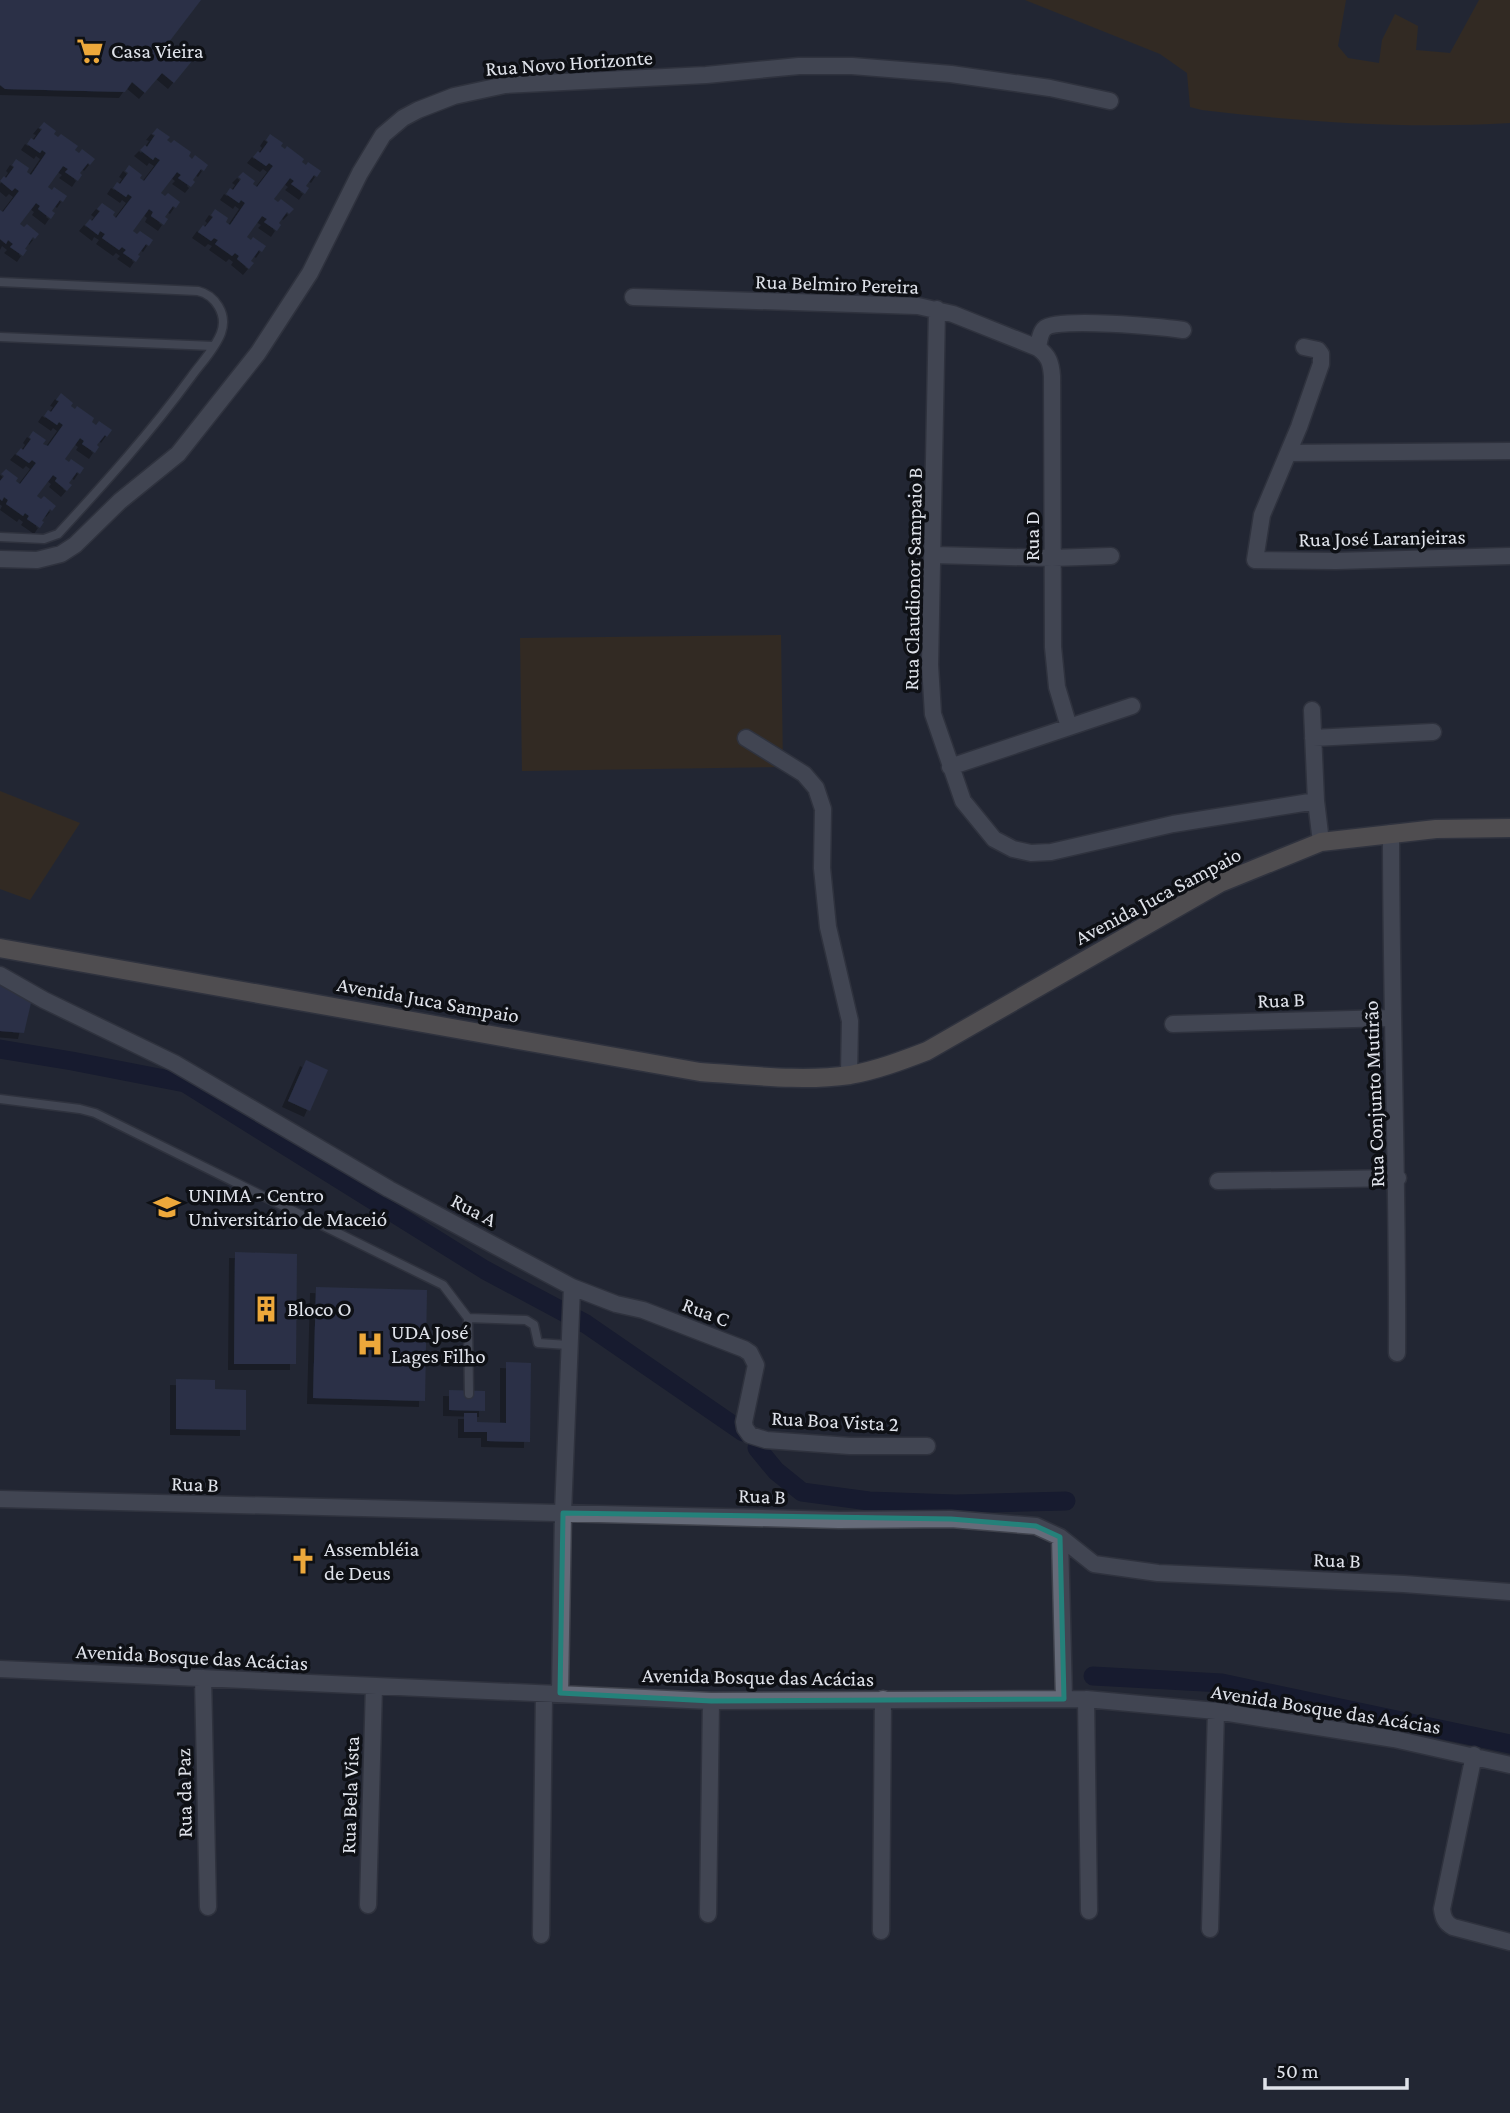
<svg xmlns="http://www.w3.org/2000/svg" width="1510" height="2113" viewBox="0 0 1510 2113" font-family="'Crimson Pro',serif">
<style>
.green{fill:#453011}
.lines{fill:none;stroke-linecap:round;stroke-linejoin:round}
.canal{stroke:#090e2a;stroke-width:19}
.building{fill:#343d5e;filter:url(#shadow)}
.service-casing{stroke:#3f424c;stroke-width:11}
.minor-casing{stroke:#3f424c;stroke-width:19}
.secondary-casing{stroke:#3f424c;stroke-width:21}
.service{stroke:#666b79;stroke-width:8}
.minor{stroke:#666b79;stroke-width:16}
.secondary{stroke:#867c74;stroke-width:18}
.marked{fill:none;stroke:#24817a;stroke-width:5;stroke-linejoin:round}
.labels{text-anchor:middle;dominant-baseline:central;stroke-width:7;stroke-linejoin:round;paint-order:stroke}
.poi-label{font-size:21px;fill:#dfe2ea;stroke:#0e1015;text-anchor:start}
.street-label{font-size:21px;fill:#dfe2ea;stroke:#0e1015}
</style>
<defs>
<filter id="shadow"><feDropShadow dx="-6" dy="6" stdDeviation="0" flood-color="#0009"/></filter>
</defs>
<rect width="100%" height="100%" fill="#232733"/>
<path class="green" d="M1025 0H1346L1338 46 1348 58 1379 63 1382 40 1395 14 1418 26 1416 50 1450 53 1479 0H1510V123C1407 129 1304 122 1202 110L1190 107 1187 73 1160 54Z
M781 635 783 767 522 771 520 638Z
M0 791 80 823 30 900 0 889Z"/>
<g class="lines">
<path class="canal" d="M0 1049 72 1061 185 1083 485 1270 586 1324 743 1432
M757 1448 776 1471 802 1492 869 1501 956 1504 1066 1501
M1093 1676 1222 1683 1510 1744"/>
</g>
<path class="building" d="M0 0H201L169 42 192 61 174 83 162 73 145 93 132 82 125 92 5 89 0 85Z
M44 122 56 131 54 134 58 137 61 134 78 146 75 150 79 153 82 149 95 159 90 165 88 163 80 173 82 175 78 181 65 172 68 169 63 166 48 187 52 190 54 187 67 196 63 202 60 200 52 211 55 213 51 219 38 209 40 206 36 203 20 224 24 227 27 224 39 234 35 239 33 237 25 249 27 250 23 256 10 247 13 244 8 240 6 244 0 239V210L3 212 19 191 15 188 12 191 0 181 4 176 6 178 14 167 12 165 16 159 29 168 27 172 31 175 46 153 42 150 40 153 27 144 31 138 34 140 42 129 39 128Z
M157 128 170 137 167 140 171 143 174 140 191 152 189 156 192 159 195 155 208 165 204 171 201 169 193 180 195 182 191 187 178 178 181 175 177 172 161 193 165 196 168 193 180 202 176 208 173 206 165 217 168 219 164 225 151 216 153 212 149 209 133 231 137 234 140 231 153 240 149 246 146 244 138 255 140 256 136 262 123 253 126 250 122 247 119 250 102 238 105 234 100 231 98 235 85 225 90 219 92 221 100 211 97 209 102 203 115 212 113 215 116 218 132 197 128 194 126 197 113 188 117 182 120 184 128 173 125 171 129 165 142 175 140 178 144 181 160 160 155 157 153 160 140 150 145 145 147 147 155 135 152 134Z
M270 134 283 143 281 146 285 149 287 146 304 159 302 162 306 165 308 162 321 171 317 177 314 175 306 186 309 188 305 194 291 184 294 181 290 178 274 199 278 202 281 199 294 209 289 214 287 212 279 223 281 225 277 231 264 222 267 219 262 216 247 237 251 240 253 237 266 246 262 252 259 250 251 261 254 263 249 269 237 259 239 256 235 253 232 256 215 244 218 240 214 238 211 241 198 232 203 225 205 227 213 217 211 215 215 209 228 218 226 222 230 225 245 203 241 200 239 203 226 194 230 188 233 190 241 179 238 177 243 172 255 181 253 184 257 187 273 166 269 163 266 166 253 157 258 151 260 153 268 142 266 140Z
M61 393 73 403 71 406 75 409 77 406 94 418 92 422 96 425 99 421 112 430 107 437 105 435 97 445 99 447 95 453 82 444 84 441 80 438 65 459 69 462 71 459 84 468 80 474 77 472 69 483 72 485 67 491 55 481 57 478 53 475 37 496 41 499 44 496 56 506 52 511 50 509 42 521 44 522 40 528 27 519 29 516 25 513 23 516 6 504 8 500 4 497 2 501 0 499V481L4 476 1 474 6 469 18 478 16 481 20 484 36 463 32 460 29 463 16 454 21 448 23 450 31 439 29 437 33 431 46 440 43 444 48 446 63 425 59 422 57 425 44 416 48 410 51 412 59 401 56 400Z
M0 982 31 1003 24 1033 0 1031Z
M306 1060 328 1070 310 1111 288 1101Z
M235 1252 297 1254 296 1364H234Z
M316 1287 427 1290 425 1401 313 1398Z
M506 1362 531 1363 530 1442 487 1441V1432H464V1413H477V1422L506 1423Z
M176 1379 215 1380V1389L246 1390V1430L176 1429Z
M449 1390 485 1391V1411L449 1410Z"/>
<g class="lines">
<g class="service-casing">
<path id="service" d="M0 282 198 291C215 295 228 314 221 333 215 349 201 363 191 377 150 433 105 483 58 534L44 539 0 537
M0 337 213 346
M0 1099 80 1109 95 1113 443 1285 468 1318 469 1394
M468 1318 526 1320 534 1325 538 1343 568 1345"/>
</g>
<g class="minor-casing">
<path id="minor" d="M633 297 918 306 953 314 1038 348C1039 342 1040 332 1045 328 1057 317 1163 327 1183 330
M937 309 930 665 933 714 963 801 994 839 1013 849 1031 853 1051 852 1173 824 1316 801 1321 842
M1304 347 1318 350 1321 354V364L1299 427 1262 515 1255 560 1336 561 1510 556
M1038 348C1049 356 1051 363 1052 376L1053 647 1057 687 1069 727
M1288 453 1510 451
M934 555 1052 558 1111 556
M0 559 37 560 61 554 75 545 120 501 178 454 258 353 310 273 360 173 383 135 403 118 418 110 454 96 505 85 706 75 799 66H852L951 74 1050 88 1110 101
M1312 710 1316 801
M746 738 804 774 816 788 823 809 822 868 828 927 850 1021 849 1075
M1313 738 1433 732
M950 767 1132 706
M1391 833C1391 1006 1398 1180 1397 1353
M0 975 44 1000 174 1063 389 1189 572 1287 616 1304 643 1310 744 1349 750 1353 756 1365 744 1422 745 1428 750 1435 766 1440 850 1446H927
M1173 1024 1391 1018
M1218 1181 1398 1178
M0 1499 839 1520 951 1519 1036 1526 1060 1537 1094 1564 1158 1573 1404 1584 1510 1592
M1060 1537 1064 1699
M0 1669 711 1701 1086 1699 1216 1711 1394 1739 1510 1765
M203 1678 208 1907
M560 1693 563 1513 572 1287
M1086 1699 1089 1911
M1474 1755 1442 1909C1443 1917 1445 1923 1453 1927L1510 1942
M368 1905 374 1686
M708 1914 711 1701
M1210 1929 1216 1711
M881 1931 883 1699
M541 1935 544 1694"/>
</g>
<g class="secondary-casing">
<path id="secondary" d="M0 948 700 1072C749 1075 801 1082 850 1075 877 1070 901 1061 927 1051L1220 883 1321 842 1436 829 1510 828"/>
</g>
<use href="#service" class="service"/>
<use href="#minor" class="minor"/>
<use href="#secondary" class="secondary"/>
</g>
<path d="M0 0H1510V2113H0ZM563 1513 951 1519 1036 1526 1060 1537 1064 1699 711 1701 560 1693Z" fill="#232733" fill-opacity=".55" fill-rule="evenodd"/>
<path class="marked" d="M563 1513 951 1519 1036 1526 1060 1537 1064 1699 711 1701 560 1693Z"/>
<defs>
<g id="supermarket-bare" transform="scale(2.1)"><path d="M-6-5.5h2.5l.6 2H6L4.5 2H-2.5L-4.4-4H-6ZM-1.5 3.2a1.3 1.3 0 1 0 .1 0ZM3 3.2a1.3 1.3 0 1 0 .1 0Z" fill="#eda83b" stroke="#0e1015" stroke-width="2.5" paint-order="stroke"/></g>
<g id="university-bare" transform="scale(2.1)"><path d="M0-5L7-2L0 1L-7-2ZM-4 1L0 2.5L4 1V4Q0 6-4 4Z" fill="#eda83b" stroke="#0e1015" stroke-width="2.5" paint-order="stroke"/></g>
<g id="building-bare" transform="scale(2.1)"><path d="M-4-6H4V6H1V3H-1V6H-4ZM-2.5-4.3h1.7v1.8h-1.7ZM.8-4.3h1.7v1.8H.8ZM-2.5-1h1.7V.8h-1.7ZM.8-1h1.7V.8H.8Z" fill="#eda83b" stroke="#0e1015" stroke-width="2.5" paint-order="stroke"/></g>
<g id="hospital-bare" transform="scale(2.1)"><path d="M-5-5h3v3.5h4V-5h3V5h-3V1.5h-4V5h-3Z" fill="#eda83b" stroke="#0e1015" stroke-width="2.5" paint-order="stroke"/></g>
<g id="church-bare" transform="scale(2.1)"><path d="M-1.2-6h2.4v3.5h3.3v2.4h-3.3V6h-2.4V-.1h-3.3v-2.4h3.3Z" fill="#eda83b" stroke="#0e1015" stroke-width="2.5" paint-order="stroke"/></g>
</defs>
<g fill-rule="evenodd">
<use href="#supermarket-bare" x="90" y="51"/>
<use href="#university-bare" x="167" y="1207"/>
<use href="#building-bare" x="266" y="1309"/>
<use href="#hospital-bare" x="370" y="1344"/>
<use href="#church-bare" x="303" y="1561"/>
</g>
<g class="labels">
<g class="poi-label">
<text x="111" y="51">Casa Vieira</text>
<text x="188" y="1195">UNIMA - Centro<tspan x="188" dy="24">Universitário de Maceió</tspan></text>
<text x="287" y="1309">Bloco O</text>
<text x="391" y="1332">UDA José<tspan x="391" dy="24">Lages Filho</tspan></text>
<text x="324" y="1549">Assembléia<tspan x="324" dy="24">de Deus</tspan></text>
</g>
<g class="street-label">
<text transform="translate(569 63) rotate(-4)">Rua Novo Horizonte</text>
<text transform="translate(837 284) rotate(2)">Rua Belmiro Pereira</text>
<text transform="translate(1032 536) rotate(-90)">Rua D</text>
<text transform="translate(1382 538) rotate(-1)">Rua José Laranjeiras</text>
<text transform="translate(913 579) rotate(-89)">Rua Claudionor Sampaio B</text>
<text transform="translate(1158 896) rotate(-28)">Avenida Juca Sampaio</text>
<text transform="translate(428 1000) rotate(10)">Avenida Juca Sampaio</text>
<text transform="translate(1281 1000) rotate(-2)">Rua B</text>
<text transform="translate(1374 1094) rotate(-92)">Rua Conjunto Mutirão</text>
<text transform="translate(474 1210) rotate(28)">Rua A</text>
<text transform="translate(706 1312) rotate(21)">Rua C</text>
<text transform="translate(835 1421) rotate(3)">Rua Boa Vista 2</text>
<text transform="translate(195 1484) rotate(2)">Rua B</text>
<text transform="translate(762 1496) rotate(2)">Rua B</text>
<text transform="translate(1337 1560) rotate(2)">Rua B</text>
<text transform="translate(192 1657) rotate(3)">Avenida Bosque das Acácias</text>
<text transform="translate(758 1677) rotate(1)">Avenida Bosque das Acácias</text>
<text transform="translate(1326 1709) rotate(9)">Avenida Bosque das Acácias</text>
<text transform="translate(184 1793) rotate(-91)">Rua da Paz</text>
<text transform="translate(350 1795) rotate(-88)">Rua Bela Vista</text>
</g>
</g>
<path d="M1265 2078v10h142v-10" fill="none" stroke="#dfe2ea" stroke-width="3.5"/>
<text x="1276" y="2078" font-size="21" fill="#dfe2ea" stroke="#0e1015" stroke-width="5" paint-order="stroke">50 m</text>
</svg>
